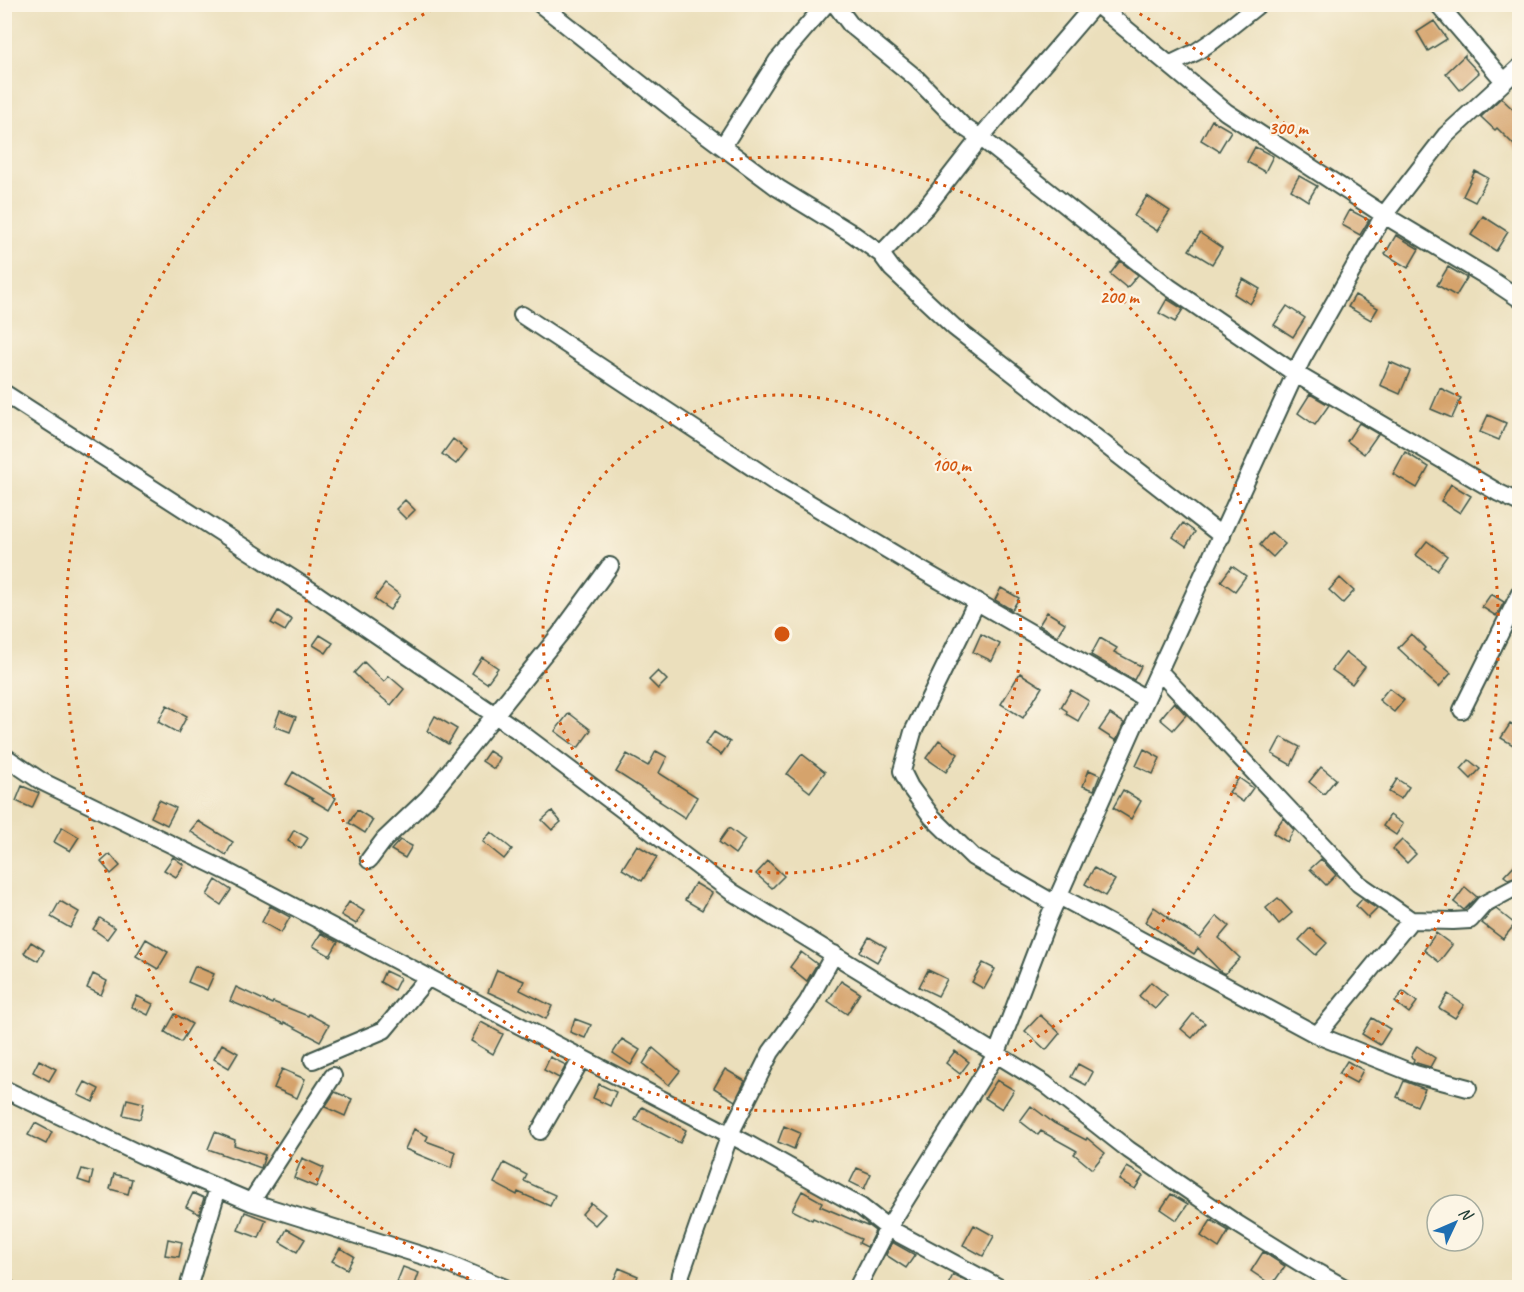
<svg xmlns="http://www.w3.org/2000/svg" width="1524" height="1292" viewBox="0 0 1524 1292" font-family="Caveat,sans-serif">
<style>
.building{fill:#d5a36c}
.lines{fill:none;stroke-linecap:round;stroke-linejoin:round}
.minor-casing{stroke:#3e5548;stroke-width:20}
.minor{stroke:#fff;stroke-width:16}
.ring{fill:none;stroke:#d45610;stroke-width:3;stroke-dasharray:3 6}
.centre{fill:#d45610;stroke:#fcf5e5;stroke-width:3}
.ring-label{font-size:18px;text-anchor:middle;font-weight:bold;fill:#d45610;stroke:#fcf5e5;stroke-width:4.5;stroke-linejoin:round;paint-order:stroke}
</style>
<rect width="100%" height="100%" fill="#fcf5e5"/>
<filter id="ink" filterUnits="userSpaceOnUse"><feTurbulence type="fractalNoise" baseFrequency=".0167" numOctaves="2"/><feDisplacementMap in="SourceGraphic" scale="12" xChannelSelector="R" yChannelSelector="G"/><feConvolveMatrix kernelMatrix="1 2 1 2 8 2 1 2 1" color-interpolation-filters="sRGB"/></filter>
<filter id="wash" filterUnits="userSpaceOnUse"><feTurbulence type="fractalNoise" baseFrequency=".008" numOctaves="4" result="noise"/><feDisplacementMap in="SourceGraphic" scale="24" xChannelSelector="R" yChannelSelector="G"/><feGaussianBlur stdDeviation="1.35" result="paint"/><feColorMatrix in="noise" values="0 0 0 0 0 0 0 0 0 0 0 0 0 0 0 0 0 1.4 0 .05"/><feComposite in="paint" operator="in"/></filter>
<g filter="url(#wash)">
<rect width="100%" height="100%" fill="#ebdfbc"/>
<g id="blocks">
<path class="building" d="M1434 21 1447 39 1428 51 1417 32Z
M1465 55V58L1479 73 1460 90 1446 73Z
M1501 98 1520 116V151L1497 128 1495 130 1481 117Z
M1212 120 1231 131 1219 151 1201 140Z
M1255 147 1273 156 1265 172 1247 162Z
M1475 171 1488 178 1475 202 1463 196Z
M1299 176 1317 186 1308 201 1291 190Z
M1147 196 1170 211 1157 231 1134 216Z
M1350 210 1369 220 1360 235 1342 225Z
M1483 216 1508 232 1496 251 1471 235Z
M1200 233 1222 248 1212 264 1189 250Z
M1396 235 1419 249 1408 268 1385 254Z
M1120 261 1138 275 1127 288 1110 274Z
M1448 267 1467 278 1456 296 1437 285Z
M1243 279 1260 289 1250 304 1234 294Z
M1355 295 1378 308 1371 320 1348 307Z
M1167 299 1183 309 1175 322 1159 313Z
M1287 306 1305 318 1293 337 1274 325Z
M1390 362 1410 371 1400 394 1380 385Z
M1440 388 1461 398 1452 418 1431 409Z
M1310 394 1329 405 1315 425 1298 413Z
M1488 415 1506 423 1499 440 1480 432Z
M1359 423 1378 434 1364 454 1347 441Z
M453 439 467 450 456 464 442 454Z
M1405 452 1429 467 1417 488 1393 474Z
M1451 484 1471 496 1460 513 1441 501Z
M405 500 415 510 406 519 396 509Z
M1183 523 1195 532 1186 546 1173 537Z
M1271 532 1285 544 1273 557 1260 545Z
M1427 541 1447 556 1437 570 1416 555Z
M1232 566 1246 576 1235 591 1221 581Z
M1340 578 1354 591 1343 603 1329 590Z
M385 584 400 595 390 610 374 599Z
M1001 588 1019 598 1012 610 995 600Z
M1491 594 1504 602 1496 616 1482 607Z
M278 611 292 620 285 631 271 623Z
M1047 612 1065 623 1057 636 1039 625Z
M981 634 1000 644 992 661 973 652Z
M1411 634 1425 648 1423 650 1451 673 1439 687 1424 674 1425 673 1398 648Z
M320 635 333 643 326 653 313 645Z
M1100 638 1117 648 1114 652 1141 666 1134 680 1091 655Z
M1346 652 1365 667 1352 684 1332 670Z
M482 657 498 668 487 683 472 673Z
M364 662 384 682 389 676 404 689 391 705 365 684 354 673Z
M658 671 667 680 658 689 649 680Z
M1020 673 1042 687 1023 718 1001 704Z
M1389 688 1404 700 1394 712 1379 700Z
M1071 690 1089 701 1078 721 1066 714 1067 711 1061 707Z
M1174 702 1186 715 1173 730 1160 719Z
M167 705 187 716 178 733 158 722Z
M280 711 296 717 290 732 274 726Z
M569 713 591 730 578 748 555 731Z
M1110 714 1124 723 1116 741 1099 730Z
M435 716 457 729 448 744 427 731Z
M1510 724 1520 730V749L1501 738Z
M714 732 730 742 721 755 705 744Z
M1281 737 1300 747 1291 765 1272 754Z
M939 740 958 754 946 772 926 758Z
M1144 749 1160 758 1153 774 1136 766Z
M489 751 500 758 494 769 482 761Z
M656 751 667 757 659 773 697 797 685 818 659 801 660 800 616 772 627 754 648 766Z
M802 754 825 772 810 792 787 774Z
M1469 760 1480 769 1471 779 1461 769Z
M1321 767 1336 779 1324 794 1309 782Z
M1089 770 1100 775 1094 790 1083 786Z
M293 772 336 798 329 810 312 800 313 799 286 784Z
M1239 778 1253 788 1243 802 1229 792Z
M1397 779 1409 787 1401 799 1389 792Z
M22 786 39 793 32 808 16 801Z
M1123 790 1141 801 1131 819 1113 808Z
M159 800 176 808 167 825 151 817Z
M357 810 373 820 365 833 349 823Z
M552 811 561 822 552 830 542 820Z
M1390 815 1403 824 1396 835 1383 826Z
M1283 818 1294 830 1287 842 1273 833Z
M198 821 233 842 226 855 190 831Z
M62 827 79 837 70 851 54 842Z
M729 828 745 840 735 854 719 842Z
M294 830 308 838 301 849 288 841Z
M491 832 512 849 504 859 483 842Z
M400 840 412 846 405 858 391 850Z
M1402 840 1416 854 1407 863 1393 849Z
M637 845 657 857 642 881 622 869Z
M110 854 120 866 111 874 101 862Z
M173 857 184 865 176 877 164 870Z
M1321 859 1336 875 1326 885 1310 869Z
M1520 859V875L1508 879 1504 876Z
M768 861 784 876 772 888 756 874Z
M1094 868 1115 880 1105 896 1085 884Z
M216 880 231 890 221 905 207 895Z
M695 883 712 893 702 910 685 900Z
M1465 887 1477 897 1464 910 1454 902Z
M1278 898 1292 913 1279 924 1266 908Z
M1362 899 1377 909 1368 918 1356 906Z
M60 901 79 912 70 928 51 917Z
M349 902 364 911 356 924 341 915Z
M270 906 290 917 281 933 262 922Z
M1154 907 1168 917 1167 918 1200 938 1217 916 1229 926 1219 938 1240 958 1225 974 1221 972 1198 948 1194 954 1145 922Z
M1496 909 1515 924 1503 939 1482 923 1491 912Z
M100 918 115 928 107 939 93 929Z
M1310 928 1327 943 1316 955 1299 940Z
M321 933 338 942 330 956 313 946Z
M1436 933 1452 945 1439 962 1424 950Z
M869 937 886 947 877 962 860 952Z
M146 939 168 952 158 969 136 956Z
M31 942 44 950 38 961 24 953Z
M801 952 817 964 807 981 790 967Z
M983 963 995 969 984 989 972 982Z
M195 966 214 974 207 990 188 982Z
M497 970 524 981 520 990 552 1006 546 1019 515 1003 514 1004 488 992Z
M928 970 947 979 938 996 919 987Z
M385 971 400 978 394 990 380 982Z
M93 974 107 981 101 995 87 988Z
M841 981 860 993 847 1014 828 1001Z
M1151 982 1167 995 1155 1009 1139 996Z
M236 987 272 1004 273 1002 308 1016 309 1014 329 1025 320 1041 284 1022V1024L230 1001Z
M1403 991 1417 1002 1409 1013 1395 1002Z
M1448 994 1464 1005 1455 1018 1439 1008Z
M137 996 153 1004 148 1015 132 1007Z
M175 1014 192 1024 181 1042 165 1032Z
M1193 1014 1205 1023 1192 1038 1181 1029Z
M1040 1015 1060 1033 1046 1050 1025 1031Z
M1372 1018 1390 1029 1380 1045 1362 1034Z
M575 1019 591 1025 585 1038 570 1032Z
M481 1022 503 1034 493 1054 471 1041Z
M622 1039 640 1050 631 1065 613 1053Z
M222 1044 238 1053 229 1068 214 1059Z
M1417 1046 1435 1058 1430 1067 1413 1062 1414 1059 1411 1057Z
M653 1048 680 1071 669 1085 643 1064Z
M955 1051 969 1062 960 1074 946 1063Z
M550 1057 566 1065 559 1078 544 1070Z
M39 1060 56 1069 49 1081 33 1072Z
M1347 1061 1363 1070 1356 1083 1339 1074Z
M1078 1064 1093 1072 1086 1085 1071 1077Z
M282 1069 305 1079 297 1098 274 1088Z
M725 1069 745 1081 735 1101 714 1088Z
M997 1080 1014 1090 1002 1109 985 1098Z
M1404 1081 1425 1089 1417 1106 1397 1097Z
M85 1082 99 1089 93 1102 78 1095Z
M599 1084 616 1092 610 1106 593 1098Z
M335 1092 352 1099 345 1116 325 1107Z
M127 1099 144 1103 140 1119 123 1115Z
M1031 1106 1054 1123 1086 1140 1087 1138 1105 1153 1092 1169 1074 1154 1077 1151 1041 1131 1038 1135 1020 1121Z
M642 1107 686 1130 680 1143 635 1120Z
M35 1123 52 1132 46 1144 28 1135Z
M784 1126 800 1133 794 1149 778 1142Z
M414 1129 428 1136 426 1141 456 1152 451 1168 405 1149Z
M215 1132 235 1140 234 1145 265 1155 261 1168 208 1149Z
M302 1158 324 1168 316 1187 294 1178Z
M504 1163 527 1175 524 1181 555 1195 550 1206 518 1192 517 1195 494 1183Z
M1127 1167 1143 1176 1135 1189 1119 1180Z
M857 1168 871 1174 864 1189 850 1182Z
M82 1169 93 1172 90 1184 78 1180Z
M114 1174 132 1179 128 1194 110 1189Z
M802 1191 822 1202 820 1206 867 1226V1225L875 1231 867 1247 859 1243 861 1239 813 1218 812 1220 792 1210Z
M193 1193 204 1198 199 1214 186 1207Z
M1171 1194 1188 1204 1177 1220 1161 1209Z
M591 1203 605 1214 595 1225 582 1214Z
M245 1212 266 1220 259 1238 238 1230Z
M1211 1220 1229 1231 1219 1248 1201 1236Z
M974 1225 994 1236 983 1256 963 1245Z
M287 1229 305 1239 297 1252 280 1242Z
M168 1239 182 1242 179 1257 165 1255Z
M892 1242 915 1255 906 1268 886 1255Z
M340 1248 354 1256 347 1269 332 1261Z
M1263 1252 1285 1266 1272 1285 1251 1271Z
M403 1267 419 1273 414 1287H410L397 1282Z
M619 1268 638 1276 633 1287H621L612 1284Z
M953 1275 977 1287H947Z"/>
</g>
</g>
<g filter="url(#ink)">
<use href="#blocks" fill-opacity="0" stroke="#3e5548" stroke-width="1.5"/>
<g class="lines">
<g class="minor-casing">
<path id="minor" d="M540 4 684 118 778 188 853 234 881 254 892 269 954 327 1222 536
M835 4 850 24 916 78 964 127 985 141 1169 287 1296 374 1499 493 1520 503
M1096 4 1226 112 1384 215 1484 275 1520 299
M1438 4 1504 81
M1169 65 1196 52 1214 40 1259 4
M723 146 777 61 826 4
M881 254 927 206 980 138 1095 4
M522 315 779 485 918 568 1146 699
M4 393 318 595 517 730 732 892 1045 1084 1129 1150 1236 1223 1302 1264 1345 1288
M977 601 913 732 902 771 910 787 932 817 973 857 1055 904
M1159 671 1359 884 1411 920 1453 921 1470 920 1484 904 1520 885
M1462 710 1520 593
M4 756 41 781 226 871 551 1042 746 1143 861 1207 888 1228 1000 1288
M369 860 384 840 428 798 560 634 610 566
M1059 896 1317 1035 1415 1074 1468 1088
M1317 1035 1411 920
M313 1060 384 1030 428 977
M4 1089 148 1158 251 1202 443 1262 505 1288
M540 1131 582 1058
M251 1202 333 1076
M4 1286 7 1288
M188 1288 218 1188
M679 1288 681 1274 730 1134 771 1052 807 1003 834 954
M857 1288 888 1228 997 1053 1049 917 1146 699 1302 359 1384 215 1446 135 1520 67"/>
</g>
<use href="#minor" class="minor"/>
</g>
</g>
<g class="ring">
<circle cx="782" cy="634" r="239"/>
<circle cx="782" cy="634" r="477"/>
<path d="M485 1286A716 716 0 0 1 440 5M1124 5A716 716 0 0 1 1079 1286"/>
</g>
<circle cx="782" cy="634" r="9" class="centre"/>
<g class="ring-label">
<text x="1288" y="134">300 m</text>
<text x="1119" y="303">200 m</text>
<text x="951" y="471">100 m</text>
</g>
<rect width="1524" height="1292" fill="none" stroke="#fcf5e5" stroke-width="24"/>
<g transform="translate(1455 1223) rotate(46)"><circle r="28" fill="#fcf5e5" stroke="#a4ab9e" stroke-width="1.5"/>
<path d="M0-4.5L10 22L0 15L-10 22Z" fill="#1f6fb2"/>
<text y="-9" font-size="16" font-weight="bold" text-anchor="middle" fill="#1f3d34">N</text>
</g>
</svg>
